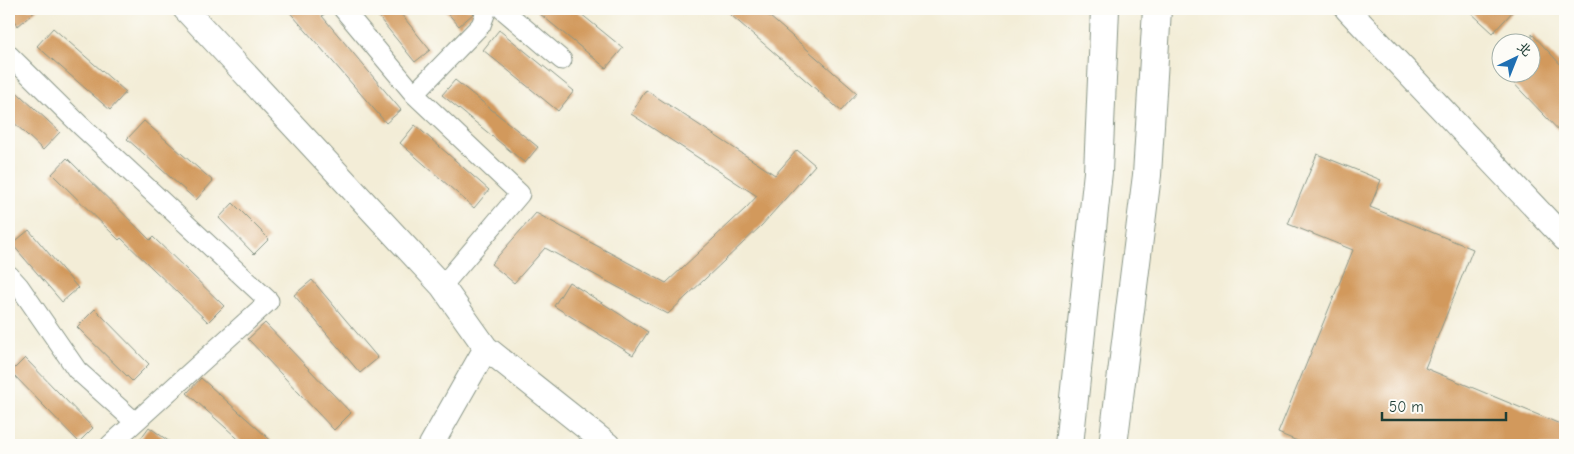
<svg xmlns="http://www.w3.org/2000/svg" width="1574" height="454" viewBox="0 0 1574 454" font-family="'Comic Neue','LXGW WenKai TC',sans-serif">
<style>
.building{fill:#d2995b}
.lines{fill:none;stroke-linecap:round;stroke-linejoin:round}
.minor-casing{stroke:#899586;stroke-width:21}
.tertiary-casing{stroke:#899586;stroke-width:26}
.secondary-casing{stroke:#899586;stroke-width:30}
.minor{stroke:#fff;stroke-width:19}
.tertiary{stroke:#fff;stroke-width:24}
.secondary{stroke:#fff;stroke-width:28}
</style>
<rect width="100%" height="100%" fill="#fdfcf7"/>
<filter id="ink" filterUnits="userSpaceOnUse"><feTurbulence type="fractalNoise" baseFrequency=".02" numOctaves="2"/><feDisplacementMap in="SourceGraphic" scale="10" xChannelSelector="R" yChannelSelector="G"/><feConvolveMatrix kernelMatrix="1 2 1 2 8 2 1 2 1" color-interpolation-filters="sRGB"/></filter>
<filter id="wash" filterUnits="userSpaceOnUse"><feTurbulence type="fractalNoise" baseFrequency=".0096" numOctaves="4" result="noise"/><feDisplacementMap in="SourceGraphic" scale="20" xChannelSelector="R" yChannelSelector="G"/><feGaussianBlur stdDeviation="1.12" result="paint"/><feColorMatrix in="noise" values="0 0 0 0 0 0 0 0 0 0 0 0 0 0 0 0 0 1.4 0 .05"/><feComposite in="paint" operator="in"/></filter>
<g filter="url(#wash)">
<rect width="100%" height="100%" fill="#f3edd7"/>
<g id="blocks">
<path class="building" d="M9 9H38L18 26 9 15Z
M287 9H331L322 16 401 110 386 123Z
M372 9H397L430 50 415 62Z
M444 9H475L474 13 459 26Z
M534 9H575L623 48 606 68Z
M724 9H761L857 93 841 111Z
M1467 9H1515L1493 33Z
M53 28 126 92 110 110 37 46Z
M499 30 574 91 558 111 483 50Z
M1532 34 1565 69V137L1503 72H1532Z
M455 80 538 147 525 163 442 95Z
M9 85 60 132 43 150 9 118Z
M646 90 775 175 797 150 815 165 762 225 668 314 545 248 514 283 491 264 536 213 666 283 746 208 757 196 631 114Z
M144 121 213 181 196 200 127 139Z
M415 125 489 190 474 208 400 143Z
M1317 154 1381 180 1370 207 1473 249 1425 368 1565 426V445H1307L1278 433 1353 250 1288 224Z
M67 158 150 240 153 237 224 306 208 322 121 238 119 240 52 174Z
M233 203 269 239 254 254 219 218Z
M29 230 78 288 62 302 12 244Z
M312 280 378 358 360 373 294 295Z
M569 282 648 332 633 355 554 306Z
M95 309 149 364 132 381 77 327Z
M265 323 351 413 334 430 248 339Z
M25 358 93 428 79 442 11 372Z
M201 378 276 445H245L187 393Z
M149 427 174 445H136Z"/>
</g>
</g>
<g filter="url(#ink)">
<use href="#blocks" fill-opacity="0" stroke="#899586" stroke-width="1"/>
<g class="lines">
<g class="minor-casing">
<path id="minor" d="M343 9 414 94 520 194 442 286
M502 9 562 60
M9 55 80 125 269 301 110 445
M414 94 481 25 487 9
M9 275 19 286 77 370 135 422"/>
</g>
<g class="tertiary-casing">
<path id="tertiary" d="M185 9 442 286 486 348 608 445
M1347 9 1565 239
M431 445 486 348"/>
</g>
<g class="secondary-casing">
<path id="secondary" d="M1069 445 1098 172 1105 9
M1113 445 1147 175 1157 9"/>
</g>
<use href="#minor" class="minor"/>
<use href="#tertiary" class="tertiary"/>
<use href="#secondary" class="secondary"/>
</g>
</g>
<rect width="1574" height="454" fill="none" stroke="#fdfcf7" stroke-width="30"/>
<g transform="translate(1516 58) rotate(43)"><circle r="24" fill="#fdfcf7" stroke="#a4b0a9"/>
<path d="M0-4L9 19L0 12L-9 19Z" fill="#1f6fb2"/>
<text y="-8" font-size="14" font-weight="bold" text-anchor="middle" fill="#1f3d34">北</text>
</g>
<path d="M1382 412v8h124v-8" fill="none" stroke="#1f3d34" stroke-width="2.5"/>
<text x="1389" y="412" font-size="15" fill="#1f3d34" stroke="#fdfcf7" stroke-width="4" paint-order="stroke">50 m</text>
</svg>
